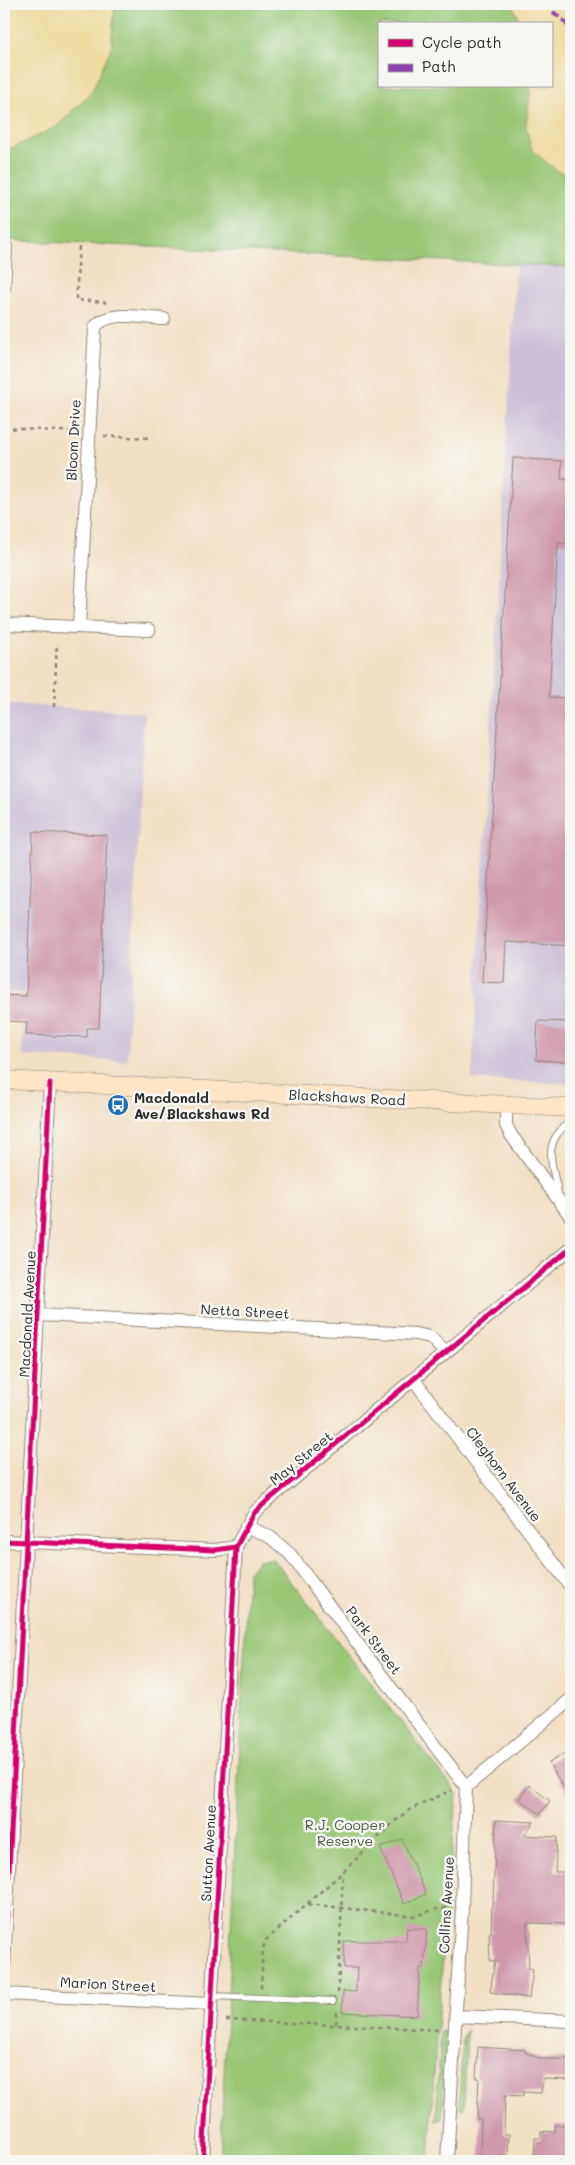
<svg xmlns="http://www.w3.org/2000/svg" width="575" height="2165" viewBox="0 0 575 2165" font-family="Mali,sans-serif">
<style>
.industrial{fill:#cbbfd5}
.green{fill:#98c674;stroke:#627850}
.sand{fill:#eeda9e;stroke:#8c8264}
.building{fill:#cf98ac}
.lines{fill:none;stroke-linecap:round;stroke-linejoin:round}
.lane-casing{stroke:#8e8678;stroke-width:8}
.street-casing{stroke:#8e8678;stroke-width:14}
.secondary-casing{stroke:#8e8678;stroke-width:19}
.path{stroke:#8e8678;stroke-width:2.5;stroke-dasharray:4 4;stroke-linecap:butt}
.lane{stroke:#fff;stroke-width:6}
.street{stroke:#fff;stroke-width:12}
.secondary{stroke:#fde5c5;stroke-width:18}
.quiet{stroke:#8e44ad;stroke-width:4;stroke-dasharray:8 4;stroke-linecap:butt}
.cycleway-casing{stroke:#f6f6f2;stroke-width:8}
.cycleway{stroke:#d6006c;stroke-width:5}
.labels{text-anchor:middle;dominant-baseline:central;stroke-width:5;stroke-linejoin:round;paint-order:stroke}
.street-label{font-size:14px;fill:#2b2b2b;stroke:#f6f6f2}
.poi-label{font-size:14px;font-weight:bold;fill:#2b2b2b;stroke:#f6f6f2;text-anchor:start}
.park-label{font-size:14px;fill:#4c5a41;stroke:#f6f6f2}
</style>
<rect width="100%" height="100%" fill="#f6f6f2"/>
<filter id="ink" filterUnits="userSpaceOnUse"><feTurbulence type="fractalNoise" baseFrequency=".02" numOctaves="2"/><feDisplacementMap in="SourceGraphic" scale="10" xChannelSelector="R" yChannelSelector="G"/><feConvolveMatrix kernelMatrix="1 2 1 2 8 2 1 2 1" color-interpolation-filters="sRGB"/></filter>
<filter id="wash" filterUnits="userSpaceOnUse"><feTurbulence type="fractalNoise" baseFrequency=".0096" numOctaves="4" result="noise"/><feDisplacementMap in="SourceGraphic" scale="20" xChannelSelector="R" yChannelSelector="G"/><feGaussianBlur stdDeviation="1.12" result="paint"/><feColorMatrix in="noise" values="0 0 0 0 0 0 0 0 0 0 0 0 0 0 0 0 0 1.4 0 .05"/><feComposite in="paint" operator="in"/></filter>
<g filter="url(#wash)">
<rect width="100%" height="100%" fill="#f2e0c4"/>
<path class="industrial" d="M516 264 571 267V1084L472 1079Z
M4 704 144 712 127 1061 22 1056 25 993 4 992Z"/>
<path class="green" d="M115 4H512L520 21 524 24H379V86H531L529 104 557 171 571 176V267L4 240V149L12 148 111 48Z
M273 1559 457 1793 436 2039 429 2161H220L248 1572 259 1560Z
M467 2030 464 2109H461L459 2106 463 2037Z
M441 2031 446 2032 442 2119 436 2121Z"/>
<path class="sand" d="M4 4H115L111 48 91 93 56 127 12 148 4 149Z
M512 4H571V176L557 171 532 150 526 126 531 86H551V24H524L520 21Z"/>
<g id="blocks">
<path class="building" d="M513 458 562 461 561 479 571 480V544L558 543 549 697 571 698V946L506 942 504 983 482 982Z
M33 832 107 835 99 1028H87V1037L26 1035 27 1022 4 1021V995L26 996Z
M538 1021 571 1022V1062L536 1060Z
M571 1749V1800L549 1763Z
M529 1785 550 1801 540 1814 519 1799Z
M496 1820 534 1822 524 1835 557 1837 555 1872H571V1924L527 1923 529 1969 533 1970 529 1998 490 1992 495 1961H490L489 1933H491L492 1901 493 1902Z
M402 1839 426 1894 404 1904 380 1848Z
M407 1928 427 1929 424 1968H420L417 2016 342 2012 343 1991 356 1992 357 1968H344V1941H406Z
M478 2047 525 2050V2052L541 2059H571V2080L543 2079 541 2093 523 2092V2096L505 2095 504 2134H509L508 2156H499V2161H483V2156H480L481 2119H477L479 2078H476Z
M555 2125H568L567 2156H562V2159L534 2160 535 2138H541V2131L555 2132Z"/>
</g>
</g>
<g filter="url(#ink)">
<use href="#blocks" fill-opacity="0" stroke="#8e8678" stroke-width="1"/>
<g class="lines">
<g class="lane-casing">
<path id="lane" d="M558 1193C552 1163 541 1142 571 1121
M212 1996 333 2001"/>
</g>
<g class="street-casing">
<path id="street" d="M4 287 6 247
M4 624 149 630
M79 627 95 327C109 309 144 318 164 319
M506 1105V1125L511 1135 571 1217
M38 1315 416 1334 430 1337 445 1352
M414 1380 571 1587
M246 1526 270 1537 290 1554 466 1787
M4 1541 215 1550 236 1547 254 1513 266 1502 571 1248
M4 1966 50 1083
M4 1994 211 2004
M455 2016 571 2021
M203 2161 236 1547
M447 2161 462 1908 466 1787 571 1699"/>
</g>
<g class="secondary-casing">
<path id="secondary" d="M4 1080 571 1108"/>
</g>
<path class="path" d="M79 247 76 300 105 302V305
M4 428 77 432
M104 436 152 438
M54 707 57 643
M308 1904 413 1916C425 1914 436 1907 449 1908
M261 1988 263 1948 266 1940 343 1872 395 1821 411 1809 452 1790
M338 1993 343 1874
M226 2020 442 2030
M336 2024 337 2011"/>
<use href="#lane" class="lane"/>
<use href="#street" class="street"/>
<use href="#secondary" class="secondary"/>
<path class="quiet" d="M544 4 565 22 571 31"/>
<g class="cycleway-casing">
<path id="cycleway" d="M4 1541 215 1550 236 1547 254 1513 266 1502 571 1248
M4 1966 50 1083
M203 2161 236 1547"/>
</g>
<use href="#cycleway" class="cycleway"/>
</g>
</g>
<defs>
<g id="bus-disc" transform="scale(1.125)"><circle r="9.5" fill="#1f6fb2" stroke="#f6f6f2"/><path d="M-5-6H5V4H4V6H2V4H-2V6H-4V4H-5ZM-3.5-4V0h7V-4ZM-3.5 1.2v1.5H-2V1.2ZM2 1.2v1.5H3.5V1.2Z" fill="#fff"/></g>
</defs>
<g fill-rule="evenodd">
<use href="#bus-disc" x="118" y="1105"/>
</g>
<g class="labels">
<g class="street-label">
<text transform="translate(73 440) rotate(-87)">Bloom Drive</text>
<text transform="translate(347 1097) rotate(3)">Blackshaws Road</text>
<text transform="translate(245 1311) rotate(3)">Netta Street</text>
<text transform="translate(27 1314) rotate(-87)">Macdonald Avenue</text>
<text transform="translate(301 1458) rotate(-39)">May Street</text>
<text transform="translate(504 1474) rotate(53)">Cleghorn Avenue</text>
<text transform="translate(374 1640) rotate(53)">Park Street</text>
<text transform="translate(208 1853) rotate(-87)">Sutton Avenue</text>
<text transform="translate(446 1905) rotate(-87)">Collins Avenue</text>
<text transform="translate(108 1984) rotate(3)">Marion Street</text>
</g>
<g class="poi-label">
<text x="134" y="1097">Macdonald<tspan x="134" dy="16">Ave/Blackshaws Rd</tspan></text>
</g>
<g class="park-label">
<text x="345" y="1824">R.J. Cooper<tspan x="345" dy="16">Reserve</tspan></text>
</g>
</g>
<rect width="575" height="2165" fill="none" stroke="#f6f6f2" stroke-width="20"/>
<rect x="378" y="22" width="175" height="65" fill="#f6f6f2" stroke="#a5a5a2"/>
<rect x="388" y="39" width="25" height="8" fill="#d6006c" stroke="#a5a5a2"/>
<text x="422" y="48" font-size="15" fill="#2b2b2b">Cycle path</text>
<rect x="388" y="64" width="25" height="8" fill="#8e44ad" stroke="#a5a5a2"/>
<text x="422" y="72" font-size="15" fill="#2b2b2b">Path</text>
</svg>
